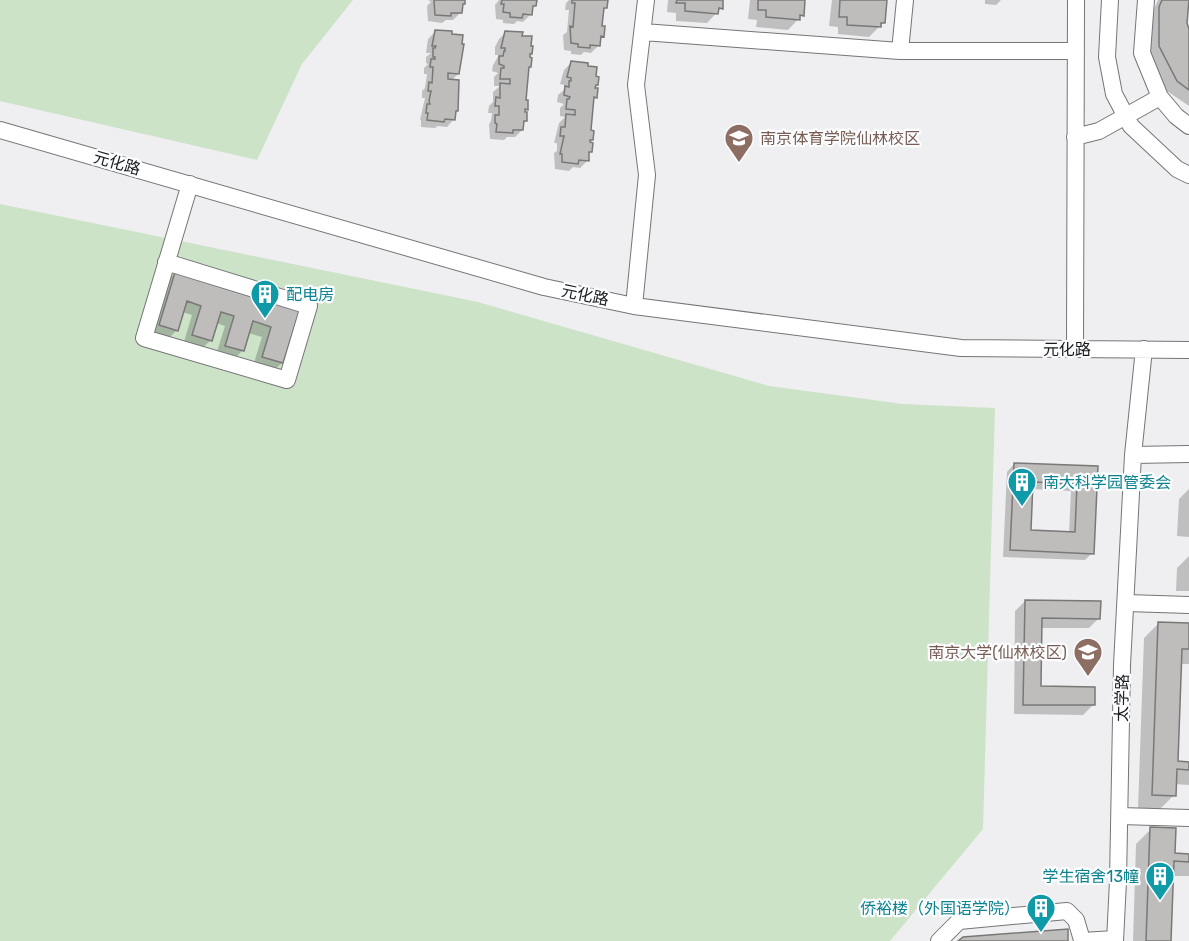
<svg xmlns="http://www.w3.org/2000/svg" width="1189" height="941" viewBox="0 0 1189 941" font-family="Rubik,'Noto Sans SC',sans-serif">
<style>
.green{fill:#cce3c8}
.shadow{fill:#0003;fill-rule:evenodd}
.building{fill:#bfbdbc;stroke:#7a7877;stroke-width:1.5;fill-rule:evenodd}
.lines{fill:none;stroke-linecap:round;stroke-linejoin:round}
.minor-casing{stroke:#747577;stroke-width:18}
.minor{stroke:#fff;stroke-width:16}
.labels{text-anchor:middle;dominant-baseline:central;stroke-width:4.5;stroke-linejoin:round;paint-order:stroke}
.education-label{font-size:16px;fill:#785e54;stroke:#fcfdff;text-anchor:start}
.street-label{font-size:16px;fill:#191a1a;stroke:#fcfdff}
.culture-label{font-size:16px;fill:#0d838f;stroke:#fcfdff;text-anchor:start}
</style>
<rect width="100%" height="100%" fill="#efeff1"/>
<path class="green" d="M0 0H353L302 64 257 160 0 101Z
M0 204 478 302 769 386 903 404 995 408 983 829 890 941H0Z"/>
<path class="shadow" d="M428 0H464L460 13 453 20H446L442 23 428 21 427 6 431 2Z
M499 0H535L531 14 523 22 517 21 514 24 503 23V20L496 19 495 5Z
M569 0H606V8L602 11 600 27 603 36 599 40V45L591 53 584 52 581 55 571 54V51L564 50 563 35 567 32 569 10H565L566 3Z
M668 0H722L721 8 707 23 676 21V13L667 12Z
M750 0H803L802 15 788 30 756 27 757 20 748 19Z
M832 0H885L884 22 869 37 838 34V27L829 26Z
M985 0H1001L996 5 985 4Z
M1158 0H1189L1186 23 1189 34V106L1167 91 1149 57 1150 18Z
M436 31 458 74 451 81 454 119 447 127 438 126 435 128 421 127V120H420L425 98H422V91L425 88 427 74H424V68L428 64 426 63V57L431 53H426L428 39Z
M506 32 521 37 531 54 528 56 530 66 527 69 524 101 526 109 522 113 525 121 523 123 522 130 515 137H507L504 140 490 139 489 124 491 121 492 113H488L489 106 493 102V92L500 86H494V77L498 73 492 71 493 65 499 55H495V47L499 39Z
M571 63 594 87 595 97 593 100 590 132 592 140 588 144 591 151 588 154 587 161 580 168 573 167 569 171 555 169 554 153 557 151V143H554L559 123 565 117 560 116V108L564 104 557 102 558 95 564 90V85L560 84 564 70Z
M177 271 299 308 282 363 272 372 253 366 262 337 248 333 243 350 233 360 216 355 225 326 216 323 210 341 200 350 183 345 192 315 182 312 177 330 167 340 150 335 167 281Z
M1014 464 1096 468 1092 553 1085 560 1003 557 1007 472ZM1032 489 1071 491 1069 533 1030 531Z
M1189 489V537L1177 536 1179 499Z
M1189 556V591H1176L1177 568Z
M1025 601 1099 618 1089 628H1041L1040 688 1093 705 1083 715 1014 714 1015 611Z
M1159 623 1189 625V664H1180L1176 763H1189V785L1174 784V795L1159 810 1138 809 1144 638Z
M1151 829 1173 855H1189V876H1172L1169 941H1133L1136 844Z"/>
<path class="building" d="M434 0H465V4H463L462 13H451V16L435 15Z
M502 0H537L536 6H533L532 15 523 14 522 18 510 17V13L503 12 504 4H501Z
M572 0H608L607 8H604L602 26H605L604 37 601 36 600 46 590 45V48L578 47V44L571 43 570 26 573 27 575 3H572Z
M677 0H723V9L719 8 718 14 685 11V3H676Z
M758 0H805L804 16 800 15V20L766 17V10H758Z
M840 0H887L885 23H881V27L847 25V17H839Z
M1162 0H1189L1187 23 1189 29V90L1177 81 1159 46V7Z
M435 30 452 31V34L463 35 462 44H464L459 74 448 73V79L459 80 458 111H456L455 120 445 119 444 122 427 120 428 113H426L427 104H430L429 101 431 91H428L429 82 432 83 433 67H430L431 59H435V57H433V48H435L436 46H432Z
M505 31 523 32 522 36H532L531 46H533L532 54H530V57L532 58 531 67H529L526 100H528V110L525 109V112H527V121H524L523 130H513V133L496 132 497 124 495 123V115H499V106H495L496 97 500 98V83L510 84V79H500L501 68H504V66L499 64V56H503L504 51H505V48H501Z
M571 61 588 63V66L597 67 596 76 599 77 598 85H596L595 88H598L597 98 594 97 591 130 594 131 593 140H590V142L593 143 592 152H589V161L579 160 578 164 562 162V154H560L564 136H560L561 127H565L566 114 575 115V110L566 109 567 99H569L570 97 564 95 565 86 569 87V81H571V78L567 77Z
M176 269 301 307 283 363 262 357 271 327 253 321 244 351 225 346 234 316 221 312 212 341 192 335 201 306 187 301 178 331 159 325Z
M1014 463 1098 466 1094 554 1010 550ZM1033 482 1077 484 1075 532 1031 530Z
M1025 600 1101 601 1100 619 1042 618 1041 686 1095 687V705H1023Z
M1158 622 1189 623V649H1182L1178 761 1189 762V770L1177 769 1176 796 1152 795Z
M1150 827 1176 828 1175 853 1189 854V862L1174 861 1171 941H1146Z
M1068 929V941H958L963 937Z"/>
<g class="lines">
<g class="minor-casing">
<path id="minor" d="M1110 0 1107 57 1114 94 1131 126 1177 169 1189 175
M1146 0 1142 53 1160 97 1176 116 1189 126
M643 32 900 51H1075
M900 51 905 0
M0 130 544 287 634 306 961 348 1189 350
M1075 137 1099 131 1160 97
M166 262 309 306 287 380 144 338 190 184
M634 306 647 175 636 85 646 0
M1075 349 1076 0
M1133 455 1189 454
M1127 603 1189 605
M1120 816 1189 818
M939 941 959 921 1067 911 1076 920 1082 940
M1082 941 1115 939
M1115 941 1118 881 1122 665 1133 455 1144 349"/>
</g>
<use href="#minor" class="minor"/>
</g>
<defs>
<g id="university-pin" transform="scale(1.5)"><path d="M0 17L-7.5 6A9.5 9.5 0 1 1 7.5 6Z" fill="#8d6e63" stroke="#fcfdff"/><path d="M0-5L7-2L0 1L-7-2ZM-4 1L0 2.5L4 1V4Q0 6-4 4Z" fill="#fff"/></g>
<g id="building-pin" transform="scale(1.5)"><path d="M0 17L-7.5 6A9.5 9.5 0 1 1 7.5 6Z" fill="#0f9aa8" stroke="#fcfdff"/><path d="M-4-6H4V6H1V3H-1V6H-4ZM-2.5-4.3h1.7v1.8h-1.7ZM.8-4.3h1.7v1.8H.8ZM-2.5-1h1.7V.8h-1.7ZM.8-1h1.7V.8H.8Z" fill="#fff"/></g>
</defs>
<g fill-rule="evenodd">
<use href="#university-pin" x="739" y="138"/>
<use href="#building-pin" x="265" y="294"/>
<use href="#building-pin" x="1022" y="482"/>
<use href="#university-pin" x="1088" y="652"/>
<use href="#building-pin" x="1160" y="876"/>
<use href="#building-pin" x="1041" y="908"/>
</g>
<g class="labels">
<g class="education-label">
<text x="760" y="138">南京体育学院仙林校区</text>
<text x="1067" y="652" text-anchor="end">南京大学(仙林校区)</text>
</g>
<g class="street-label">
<text transform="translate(117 163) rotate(16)">元化路</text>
<text transform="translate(585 295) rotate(12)">元化路</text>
<text x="1067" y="349">元化路</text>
<text transform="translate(1122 698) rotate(-89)">太学路</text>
</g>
<g class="culture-label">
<text x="286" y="294">配电房</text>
<text x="1043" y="482">南大科学园管委会</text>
<text x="1139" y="876" text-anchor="end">学生宿舍13幢</text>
<text x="1020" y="908" text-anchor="end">侨裕楼（外国语学院）</text>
</g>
</g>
</svg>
